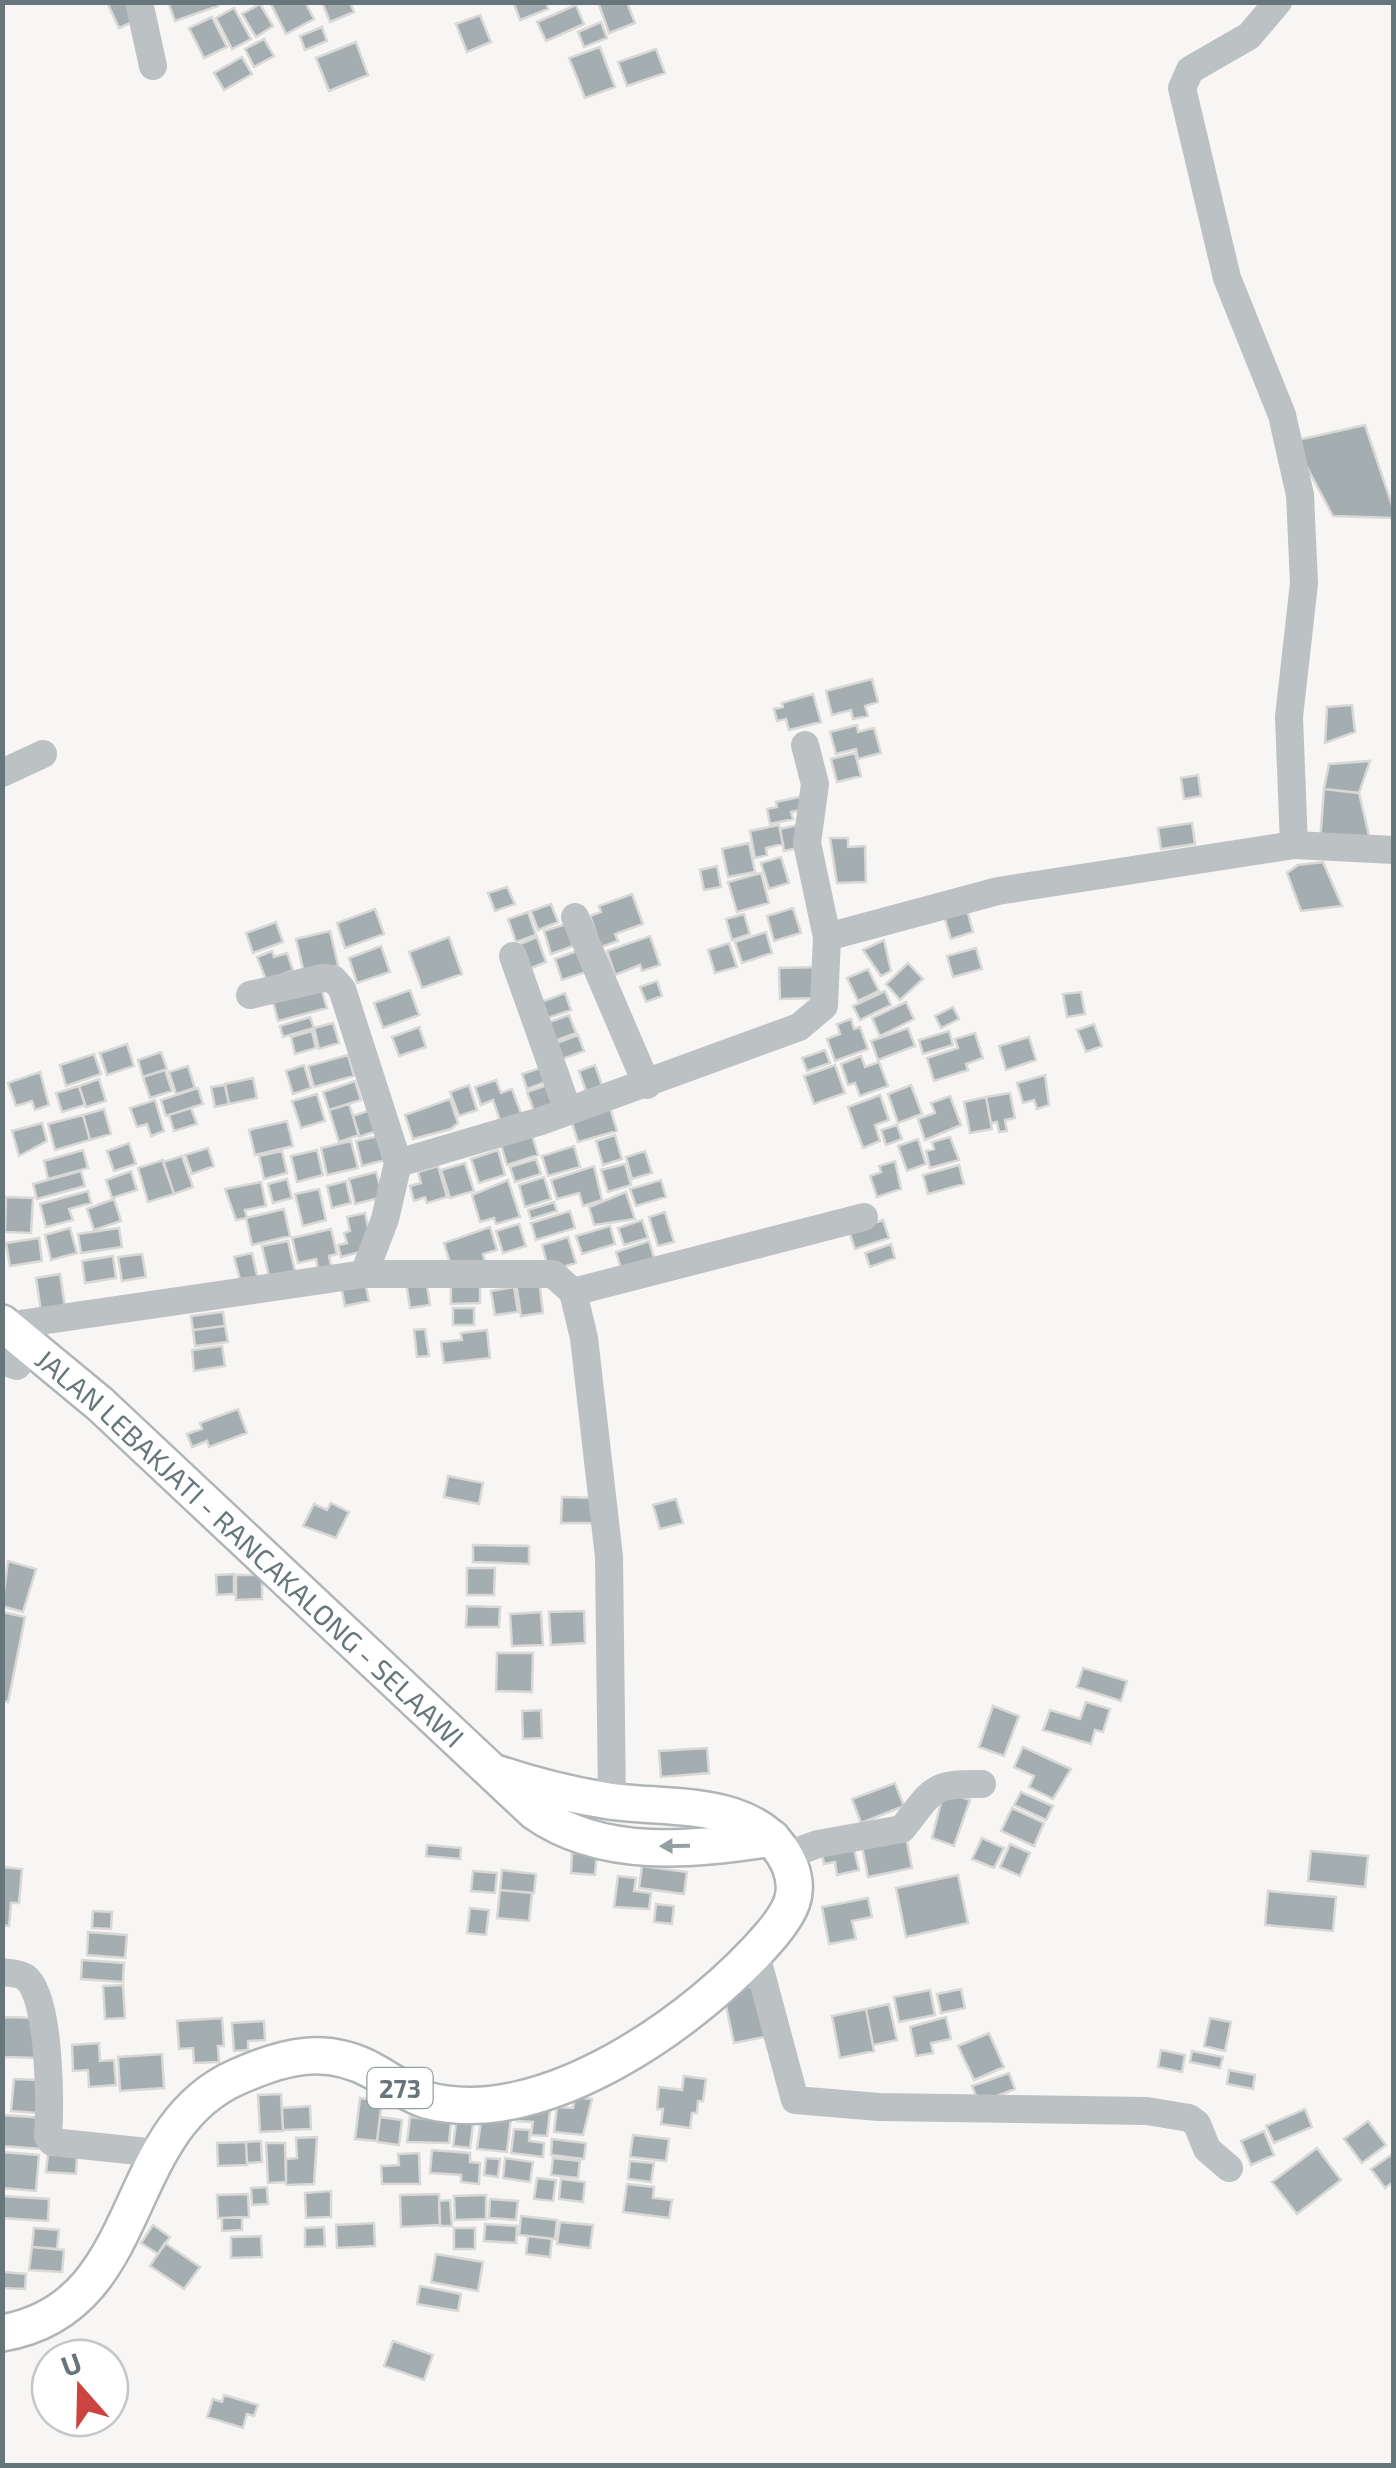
<svg xmlns="http://www.w3.org/2000/svg" width="1396" height="2468" viewBox="0 0 1396 2468" font-family="'Exo 2',sans-serif">
<style>
.building{fill:#a4adb0;stroke:#d8d8d7;stroke-width:2.5}
.lines{fill:none;stroke-linecap:round;stroke-linejoin:round}
.major-casing{stroke:#b0b5b7;stroke-width:40}
.minor{stroke:#bcc1c3;stroke-width:28}
.major{stroke:#fff;stroke-width:35}
.oneway{fill:#949fa3}
.labels{text-anchor:middle;dominant-baseline:central;stroke-width:10;stroke-linejoin:round;paint-order:stroke}
.shield{fill:#fff;stroke:#949fa3;stroke-width:2.5}
.shield-label{font-size:25px;font-weight:bold;fill:#66767b}
.street-label{font-size:28px;fill:#66767b;stroke:#fff}
</style>
<rect width="100%" height="100%" fill="#f7f6f4"/>
<path class="building" d="M107 2H129L137 20 119 28Z
M168 2H217L218 6 175 21Z
M270 2H305L314 19 286 34Z
M322 2H350L354 12 330 22Z
M546 2 548 9 520 20 514 4Z
M598 2H627L635 23 609 33Z
M260 4 273 26 256 37 242 14Z
M576 5 584 24 546 41 537 22Z
M234 8 251 39 232 49 216 18Z
M480 15 491 42 467 52 456 24Z
M212 17 227 47 204 58 189 28Z
M601 22 607 38 584 47 578 32Z
M322 27 327 41 305 50 300 36Z
M264 39 274 56 254 67 245 49Z
M356 42 368 75 329 91 316 58Z
M600 47 615 87 585 98 569 58Z
M656 49 665 73 627 86 618 62Z
M242 57 252 74 224 90 214 73Z
M1365 425 1394 511V518L1333 516 1293 441Z
M872 679 878 702 865 706 868 716 853 719 851 710 832 715 826 691Z
M813 694 821 722 789 730 786 719 777 721 774 709 783 707 782 703Z
M1352 705 1355 732 1325 743 1327 707Z
M857 725 858 732 874 728 881 753 858 759 856 749 836 754 830 732Z
M855 753 861 776 837 782 831 759Z
M1370 761 1359 793 1324 789 1329 764Z
M1198 775 1201 796 1184 799 1181 778Z
M1324 789 1359 793 1371 844 1320 842Z
M804 796 807 809 791 812 793 819 770 824 767 809 777 807 776 802Z
M1192 823 1195 844 1161 849 1158 828Z
M802 824 807 846 784 851 780 829Z
M779 825 783 844 766 848 767 855 755 858 750 831Z
M830 838H848V847L865 846 866 882 837 883Z
M749 843 755 872 728 877 722 849Z
M781 857 789 883 769 889 761 863Z
M1323 862 1342 906 1301 911 1287 873 1298 865Z
M717 866 721 887 704 890 700 870Z
M761 873 769 903 737 912 728 882Z
M507 887 515 904 495 911 488 893Z
M632 894 643 924 615 934 618 941 601 947 590 916 601 912 599 906Z
M551 904 558 922 538 930 531 911Z
M966 906 973 932 951 939 943 913Z
M793 908 801 933 774 941 767 916Z
M375 909 384 934 345 948 337 923Z
M528 912 536 935 516 942 508 919Z
M744 914 750 934 732 940 726 919Z
M276 922 283 942 253 953 246 933Z
M566 924 573 946 551 954 544 931Z
M330 931 338 965 304 973 296 939Z
M766 932 772 953 742 963 735 942Z
M650 936 660 965 642 971 640 965 615 975 607 951Z
M449 937 462 974 422 988 409 952Z
M537 937 546 962 529 969 520 944Z
M884 940 891 971 881 976 863 950Z
M729 943 737 967 715 973 708 950Z
M381 946 390 972 357 983 349 958Z
M976 948 982 969 953 977 947 956Z
M582 949 589 971 562 980 555 959Z
M272 951 274 957 287 953 293 970 267 982 257 957Z
M908 963 923 979 900 1000 886 984Z
M818 967V998L780 999 779 968Z
M868 969 879 991 858 1001 847 978Z
M657 981 662 996 646 1002 640 987Z
M321 988 327 1008 278 1021 273 1002Z
M410 990 419 1015 383 1028 374 1003Z
M885 991 891 1005 860 1020 853 1006Z
M1081 992 1085 1014 1067 1017 1063 994Z
M565 993 571 1010 539 1021 533 1005Z
M906 1002 914 1019 880 1036 872 1018Z
M953 1007 959 1019 941 1028 935 1016Z
M569 1015 576 1033 547 1044 541 1025Z
M310 1017 314 1028 283 1037 280 1026Z
M851 1019 854 1029 860 1027 868 1049 835 1061 827 1039 840 1034 837 1024Z
M333 1023 339 1043 319 1049 314 1028Z
M1094 1024 1102 1046 1086 1052 1077 1030Z
M419 1027 426 1047 399 1056 392 1037Z
M908 1028 915 1046 878 1060 871 1041Z
M312 1031 316 1048 295 1054 291 1037Z
M949 1031 953 1045 923 1054 919 1040Z
M975 1033 983 1058 966 1064 968 1070 934 1081 927 1058 958 1048 955 1039Z
M578 1035 584 1051 557 1061 551 1045Z
M1029 1037 1036 1060 1006 1070 999 1046Z
M127 1044 134 1066 107 1075 100 1053Z
M825 1050 830 1063 807 1071 802 1058Z
M161 1052 167 1069 143 1077 138 1060Z
M94 1054 101 1074 66 1086 60 1065Z
M348 1055 354 1076 314 1087 308 1066Z
M861 1056 865 1067 879 1062 888 1086 860 1096 855 1083 848 1085 841 1064Z
M304 1065 311 1088 293 1094 286 1071Z
M595 1065 604 1091 588 1097 579 1071Z
M835 1065 845 1093 814 1104 804 1076Z
M188 1066 195 1088 176 1094 169 1072Z
M546 1066 551 1080 527 1089 522 1074Z
M165 1070 172 1091 150 1098 143 1077Z
M40 1072 49 1105 35 1110 32 1101 16 1106 8 1083Z
M1045 1075 1049 1105 1037 1109 1034 1100 1023 1103 1017 1083Z
M253 1078 257 1098 229 1104 225 1084Z
M99 1079 106 1101 86 1107 79 1086Z
M496 1080 501 1093 512 1089 522 1116 501 1123 493 1100 481 1105 475 1087Z
M355 1081 361 1100 329 1110 323 1092Z
M550 1084 556 1103 534 1111 527 1092Z
M225 1085 229 1104 215 1107 211 1087Z
M469 1085 477 1110 459 1116 450 1092Z
M911 1085 922 1114 898 1123 888 1094Z
M79 1086 85 1105 62 1112 56 1093Z
M198 1088 203 1104 166 1116 161 1100Z
M1010 1093 1015 1118 1005 1120 1007 1131 999 1132 997 1122 991 1123 986 1097Z
M317 1094 325 1121 301 1128 292 1101Z
M880 1095 889 1120 875 1125 880 1141 863 1148 848 1107Z
M950 1096 961 1125 925 1140 918 1119 935 1113 931 1103Z
M986 1097 992 1129 970 1133 964 1102Z
M450 1099 458 1123 451 1129 413 1139 405 1115Z
M155 1100 164 1131 151 1136 147 1124 137 1127 130 1108Z
M349 1104 359 1135 339 1142 329 1110Z
M191 1108 197 1124 174 1131 169 1115Z
M610 1108 617 1131 578 1142 571 1120Z
M104 1109 111 1134 90 1140 83 1115Z
M373 1109 380 1130 359 1137 353 1116Z
M83 1115 90 1140 55 1150 48 1124Z
M287 1121 293 1146 255 1155 249 1130Z
M42 1123 47 1141 19 1156 12 1131Z
M897 1125 902 1139 886 1145 881 1130Z
M383 1135 389 1159 362 1166 356 1141Z
M532 1135 538 1155 507 1165 501 1145Z
M615 1135 622 1159 603 1165 596 1141Z
M950 1137 959 1160 930 1168 926 1151 934 1149 932 1142Z
M918 1139 926 1164 907 1171 898 1146Z
M351 1141 358 1168 327 1175 321 1148Z
M129 1143 136 1164 114 1171 107 1151Z
M574 1146 580 1167 548 1176 542 1156Z
M208 1148 214 1166 192 1174 185 1155Z
M83 1150 88 1168 48 1179 44 1161Z
M317 1150 323 1175 297 1182 291 1156Z
M498 1150 505 1175 479 1183 471 1159Z
M282 1151 287 1173 264 1179 259 1156Z
M645 1151 652 1173 632 1179 626 1157Z
M182 1156 193 1187 174 1194 163 1162Z
M536 1159 541 1174 515 1182 510 1167Z
M163 1160 174 1194 148 1202 138 1168Z
M895 1161 901 1189 877 1197 870 1176 881 1172 879 1166Z
M465 1163 474 1191 450 1198 441 1170Z
M625 1164 631 1185 608 1192 601 1170Z
M959 1165 964 1184 928 1194 923 1175Z
M438 1166 447 1197 427 1203 425 1197 414 1201 410 1186 421 1183 418 1172Z
M594 1166 602 1200 583 1206 579 1193 557 1199 551 1180Z
M81 1171 85 1186 37 1199 33 1184Z
M131 1171 137 1190 112 1198 106 1180Z
M376 1172 383 1197 355 1204 349 1179Z
M544 1177 551 1199 525 1207 519 1185Z
M287 1179 292 1198 273 1203 268 1184Z
M508 1180 520 1217 496 1224 494 1218 480 1222 472 1195Z
M661 1180 666 1197 636 1206 630 1189Z
M346 1181 351 1203 332 1208 327 1186Z
M261 1182 266 1206 245 1210 247 1218 236 1220 225 1189Z
M319 1189 326 1220 303 1226 295 1194Z
M88 1191 91 1203 69 1209 73 1220 46 1227 40 1204Z
M626 1192 635 1219 594 1225 589 1207Z
M6 1197 33 1198 31 1233 5 1232Z
M114 1199 121 1221 94 1230 87 1209Z
M554 1202 557 1211 531 1219 528 1210Z
M284 1209 290 1236 252 1245 246 1218Z
M570 1211 575 1228 536 1240 531 1223Z
M665 1212 674 1242 658 1246 649 1217Z
M365 1213 371 1241 364 1251 341 1257 338 1245 347 1243 344 1233 350 1231 347 1217Z
M642 1220 648 1238 624 1245 618 1228Z
M883 1220 889 1238 855 1249 849 1231Z
M519 1224 526 1246 503 1253 496 1231Z
M610 1226 615 1244 582 1254 576 1236Z
M490 1227 497 1250 483 1254 485 1262 453 1272 444 1243Z
M70 1228 77 1253 51 1260 45 1235Z
M119 1228 122 1247 81 1253 78 1234Z
M331 1229 337 1254 329 1256 331 1266 318 1269 316 1259 298 1263 292 1238Z
M568 1237 576 1263 549 1271 542 1245Z
M39 1238 42 1261 10 1266 6 1243Z
M288 1241 295 1271 269 1277 262 1246Z
M649 1241 657 1268 624 1278 616 1252Z
M891 1244 895 1258 870 1267 865 1253Z
M252 1253 258 1279 241 1283 234 1257Z
M142 1254 146 1277 122 1281 118 1257Z
M113 1256 116 1278 85 1283 82 1261Z
M60 1274 65 1307 41 1311 36 1278Z
M426 1279 430 1305 410 1308 406 1282Z
M539 1280 543 1313 521 1316 516 1283Z
M365 1282 369 1301 345 1306 341 1286Z
M451 1282H480V1303L451 1304Z
M514 1287 518 1312 495 1315 491 1291Z
M453 1308H474V1325H453Z
M223 1312 225 1326 193 1330 191 1316Z
M225 1326 228 1342 195 1346 193 1330Z
M425 1329 429 1356 417 1357 414 1330Z
M487 1330 490 1358 444 1363 441 1342 462 1340 461 1333Z
M222 1346 225 1366 194 1371 192 1350Z
M238 1409 247 1433 209 1447 207 1441 192 1447 187 1434 202 1429 200 1423Z
M448 1476 483 1483 479 1504 444 1497Z
M562 1497 594 1498 593 1523H561Z
M676 1499 683 1523 660 1529 653 1505Z
M331 1503 349 1512 336 1538 303 1526 314 1504 327 1510Z
M473 1545 529 1546V1564L473 1562Z
M8 1561 36 1569 23 1612 2 1606Z
M467 1568H495L494 1595H467Z
M234 1574V1594L217 1595 216 1575Z
M236 1575H262V1599L236 1600Z
M467 1606 500 1607 499 1627H466Z
M584 1611 585 1643 551 1645 549 1612Z
M2 1612 25 1617 8 1702 2 1701Z
M541 1612 543 1645 512 1646 510 1614Z
M497 1653H533L532 1692 496 1691Z
M1083 1668 1127 1681 1121 1701 1077 1687Z
M1086 1702 1110 1709 1103 1732 1095 1730 1091 1744 1043 1730 1050 1710 1080 1719Z
M993 1706 1019 1716 1004 1756 979 1747Z
M541 1710 542 1738 523 1739 522 1711Z
M1023 1747 1071 1769 1053 1799 1029 1787 1034 1776 1014 1767Z
M707 1748 709 1773 661 1777 659 1751Z
M895 1783 904 1806 861 1823 852 1799Z
M944 1791 970 1800 954 1846 932 1838Z
M1021 1792 1053 1806 1046 1820 1014 1805Z
M1012 1808 1044 1823 1034 1846 1001 1831Z
M905 1832 912 1868 868 1877 861 1841Z
M982 1838 1004 1848 994 1868 972 1859Z
M852 1841 859 1870 837 1875 835 1862 824 1864 821 1848Z
M1010 1844 1030 1853 1020 1876 1000 1867Z
M427 1845 461 1848 460 1859 426 1856Z
M1311 1851 1368 1856 1365 1887 1308 1881Z
M572 1853 597 1854 595 1875 571 1873Z
M642 1866 687 1872 684 1894 639 1888Z
M2 1867 22 1869 19 1903H11L9 1926 2 1925Z
M502 1870 536 1874 534 1893 500 1890Z
M473 1871 497 1873 495 1893 471 1891Z
M958 1875 968 1923 906 1937 896 1888Z
M618 1876 636 1878 634 1891 651 1893 649 1909 614 1907Z
M500 1890 532 1893 529 1921 497 1918Z
M1268 1891 1336 1897 1333 1931 1265 1925Z
M868 1898 872 1917 852 1921 856 1939 829 1944 822 1907Z
M656 1904 674 1906 672 1924 654 1922Z
M470 1908 489 1910 486 1935 467 1933Z
M93 1911 112 1912 111 1929 92 1928Z
M88 1932 127 1935 125 1958 87 1955Z
M82 1960 124 1963 123 1982 81 1979Z
M123 1985 125 2018 105 2019 103 1986Z
M758 1985 769 2036 734 2043 723 1992Z
M961 1989 965 2008 941 2013 937 1994Z
M930 1990 935 2015 899 2022 894 1997Z
M889 2004 897 2040 873 2045 866 2009Z
M866 2009 874 2051 840 2058 832 2016Z
M2 2017 38 2018 37 2058 2 2057Z
M946 2017 951 2039 931 2043 933 2053 916 2056 910 2027Z
M222 2018 224 2046H218L219 2062 194 2063 193 2048 179 2049 177 2021Z
M1210 2018 1231 2022 1225 2051 1204 2046Z
M264 2021 265 2040 248 2041V2050L234 2051 232 2023Z
M989 2033 1004 2067 974 2080 958 2046Z
M99 2043 100 2061 114 2060 116 2085 89 2087 88 2070 73 2071 72 2045Z
M1161 2050 1185 2055 1182 2072 1158 2067Z
M1192 2051 1223 2057 1220 2068 1190 2062Z
M162 2054 164 2088 120 2091 118 2057Z
M1229 2070 1255 2075 1253 2089 1227 2084Z
M1009 2073 1015 2089 979 2103 972 2086Z
M684 2076 706 2079 703 2101H698L697 2113H692L690 2128 661 2124 663 2109H657L659 2087 682 2090Z
M14 2079 39 2080 37 2113 11 2111Z
M281 2094 283 2131 260 2132 258 2095Z
M575 2097 592 2099 583 2135 554 2132 557 2107 573 2108Z
M360 2098 382 2101 377 2141 355 2139Z
M520 2104H551L547 2136 531 2135 533 2122 517 2121Z
M310 2106 311 2129 283 2130 282 2108Z
M1305 2109 1312 2127 1274 2143 1266 2126Z
M435 2112 452 2114 449 2143 407 2142 410 2117 435 2120Z
M482 2114 511 2117 507 2152 477 2149Z
M2 2115 45 2118 42 2149 2 2146Z
M457 2115 474 2117 470 2148 453 2146Z
M380 2117 402 2120 399 2145 377 2142Z
M1368 2121 1386 2145 1362 2163 1344 2139Z
M514 2129 530 2130 529 2141 544 2143 543 2157 511 2153Z
M1264 2131 1274 2155 1251 2165 1241 2141Z
M633 2135 669 2139 666 2161 630 2157Z
M317 2137 314 2184 286 2185V2159L297 2158 296 2138Z
M552 2139 586 2143 584 2159 551 2155Z
M261 2141 262 2162 247 2163 246 2142Z
M246 2142 247 2165 218 2166 217 2143Z
M266 2143H285L286 2182 268 2183Z
M1317 2148 1341 2180 1297 2214 1272 2182Z
M432 2150 470 2153V2162L480 2163 479 2184 461 2182V2175L430 2173Z
M2 2152 39 2155 36 2191 2 2188Z
M48 2153 77 2155 76 2174 46 2172Z
M419 2153 420 2184H382L381 2166 399 2165 398 2154Z
M1394 2153V2181L1385 2188 1371 2169Z
M486 2158 500 2159 498 2177 484 2175Z
M505 2158 533 2162 530 2182 503 2178Z
M553 2158 580 2161 578 2178 551 2175Z
M630 2161 654 2163 651 2182 628 2179Z
M537 2178 556 2180 553 2201 534 2199Z
M561 2179 585 2182 583 2202 559 2199Z
M627 2184 654 2187 653 2198 672 2200 669 2218 623 2212Z
M267 2187 268 2204 252 2205 251 2188Z
M331 2191V2217L306 2218 305 2193Z
M248 2194 249 2217 218 2218 217 2195Z
M439 2194 440 2225 401 2227 400 2195Z
M486 2195V2219L455 2220 454 2196Z
M2 2196 49 2199 48 2221 2 2218Z
M490 2199 518 2201 516 2220 489 2218Z
M450 2200 452 2226H440L439 2201Z
M521 2216 557 2220 555 2239 519 2235Z
M242 2217V2230L222 2231V2218Z
M560 2222 593 2225 590 2248 557 2244Z
M374 2223 375 2246 337 2248 336 2225Z
M485 2224 517 2226 516 2243 484 2241Z
M153 2225 170 2237 158 2254 141 2243Z
M324 2227 325 2246 305 2247V2228Z
M34 2228 59 2230 57 2249 32 2247Z
M454 2228H475V2249H454Z
M261 2236 262 2257 231 2258V2237Z
M528 2236 552 2239 550 2257 526 2254Z
M165 2243 200 2267 184 2289 150 2266Z
M32 2247 64 2250 62 2272 29 2270Z
M436 2254 483 2262 478 2291 431 2282Z
M4 2272 26 2274 25 2289 2 2288Z
M420 2286 461 2294 458 2311 417 2304Z
M393 2341 433 2355 424 2380 384 2366Z
M224 2395 258 2405 254 2416 247 2414 243 2428 207 2417 213 2399 222 2402Z"/>
<g class="lines">
<g class="major-casing">
<g id="major">
<path id="s1" d="M2 1323 100 1404 535 1812C603 1860 693 1850 772 1838"/>
<path d="M2 2333C149 2308 116 2130 237 2077 284 2056 326 2045 373 2071 390 2080 407 2094 426 2100 543 2132 701 2018 772 1934 790 1912 801 1894 790 1866 761 1797 671 1810 609 1801 571 1795 535 1786 499 1774"/>
</g>
</g>
<path class="minor" d="M139 2 153 66
M1278 2 1249 36 1190 70 1182 88 1227 278 1282 415 1300 495 1304 583 1289 717 1294 845
M805 745 815 784 807 843 827 937
M2 773 43 754
M575 917 647 1085
M513 956 568 1111
M250 995 322 978 333 979 342 989 398 1163
M364 1274H553L573 1292 584 1338 609 1557 612 1801
M573 1292 864 1217
M6 1326 364 1274 385 1219 398 1163 541 1121 799 1027 824 1006 827 937 998 891 1294 845 1394 850
M2 1361 17 1366 30 1348
M785 1856 818 1844 902 1829C933 1791 929 1783 982 1784
M756 1955 795 2100 879 2107 1147 2111 1189 2118 1197 2124 1207 2149 1229 2168
M2 1972C9 1973 19 1973 25 1977 51 1995 50 2107 48 2137L52 2142 157 2153"/>
<use href="#major" class="major"/>
</g>
<defs><path id="oneway-solid" d="M-6-.8H1V-3.2L6.5 0L1 3.2V.8H-6Z" transform="scale(2.5)"/></defs>
<use class="oneway" href="#oneway-solid" transform="translate(675 1846) rotate(179)"/>
<g class="labels">
<rect class="shield" x="367.5" y="2068" width="65" height="40" rx="8"/>
<g class="shield-label">
<text x="400" y="2088">273</text>
</g>
<g class="street-label">
<text stroke="none"><textPath href="#s1" startOffset="335">JALAN LEBAKJATI - RANCAKALONG - SELAAWI</textPath></text>
</g>
</g>
<rect width="1396" height="2468" fill="none" stroke="#66767b" stroke-width="10"/>
<g transform="translate(80 2388) rotate(340)"><circle r="48" fill="#ffffff" stroke="#c2c8ca" stroke-width="2.5"/>
<path d="M0-8L18 38L0 25L-18 38Z" fill="#cc443f"/>
<text y="-15" font-size="28" font-weight="bold" text-anchor="middle" fill="#66767b">U</text>
</g>
</svg>
